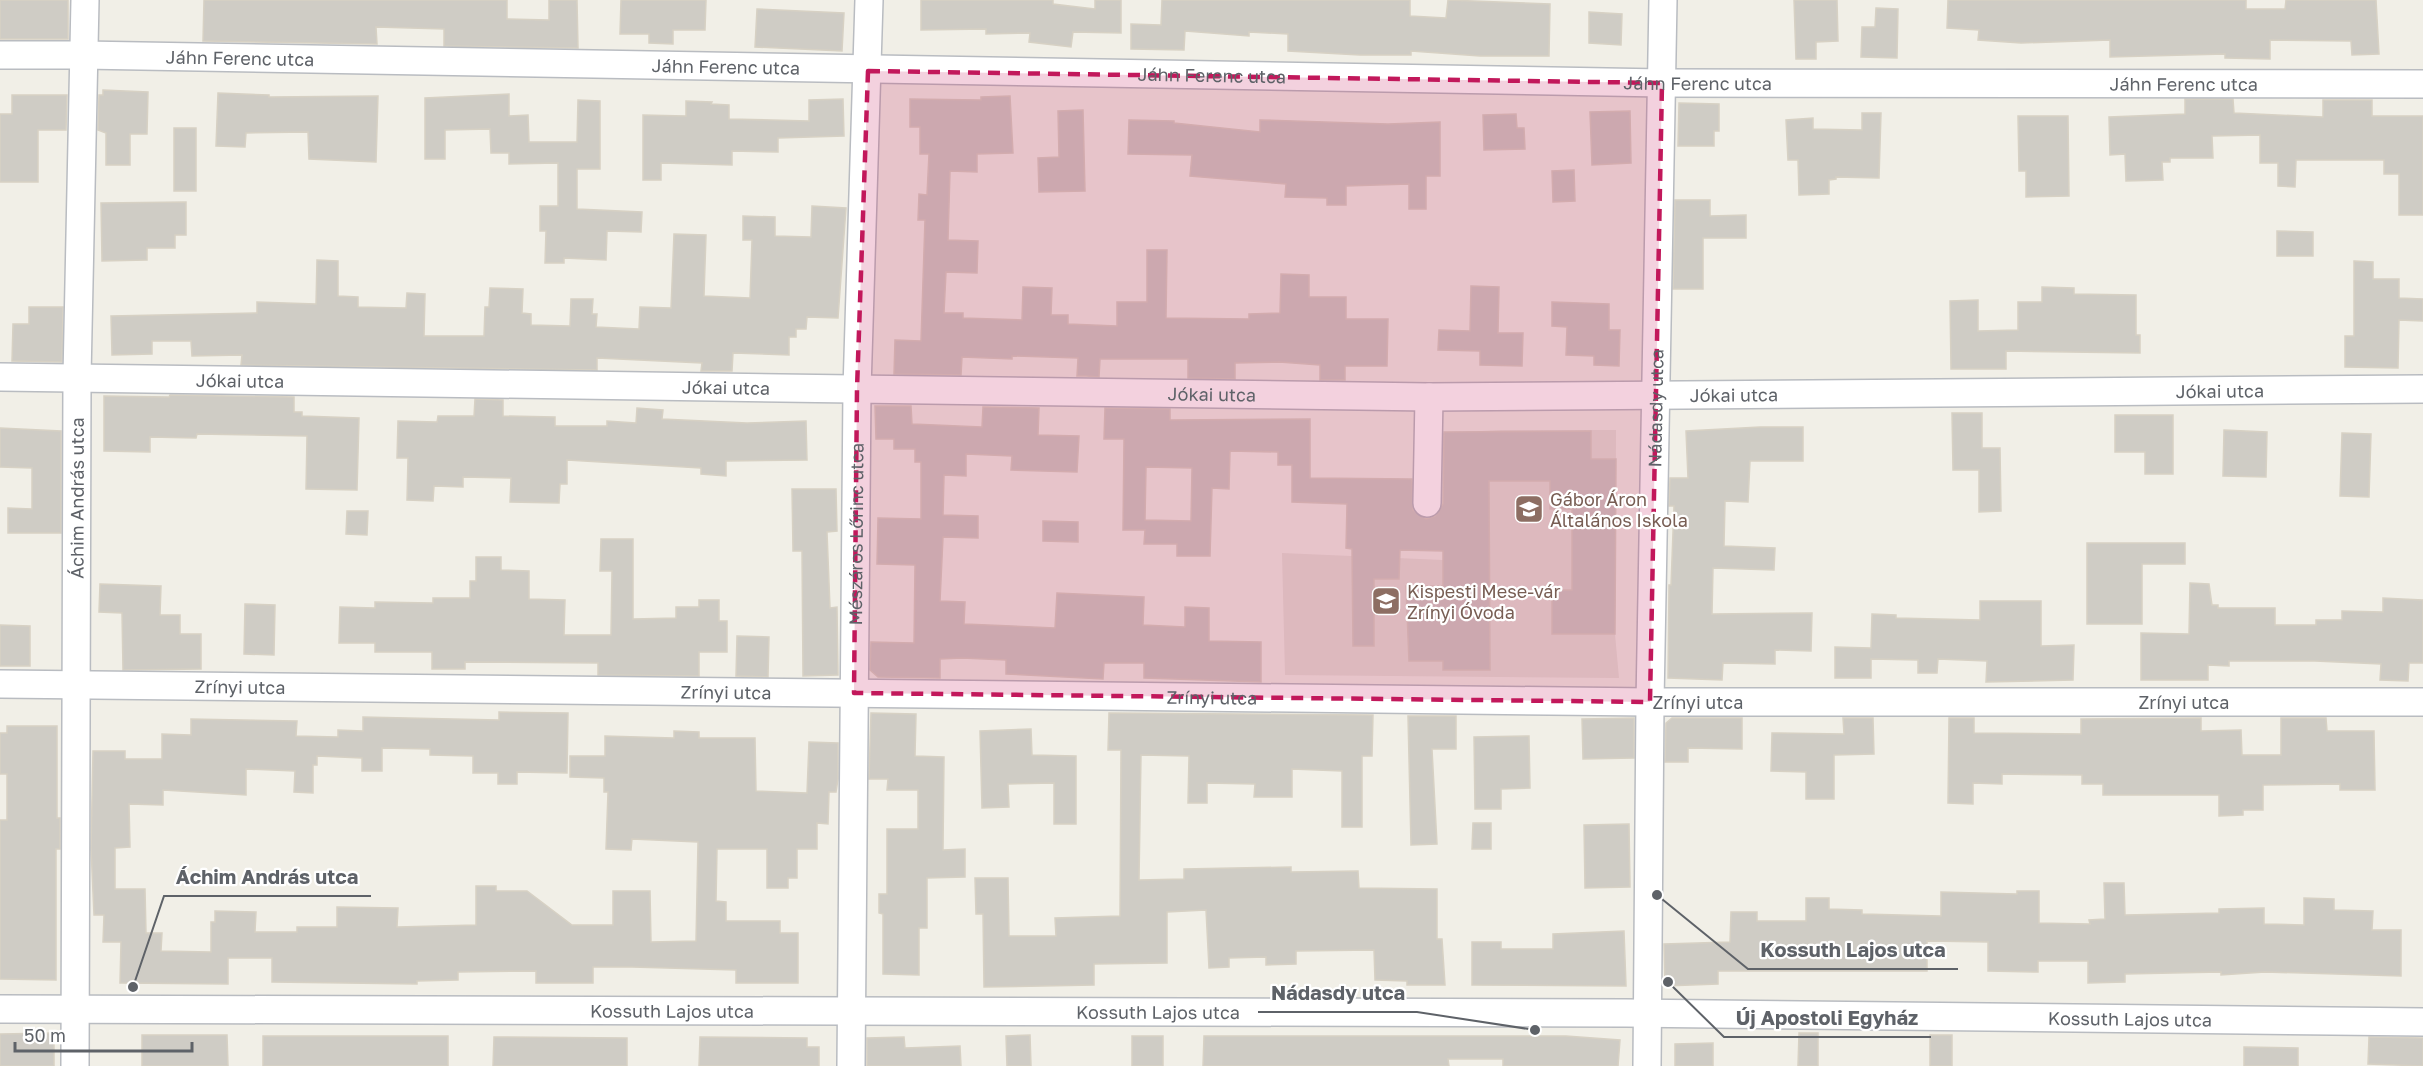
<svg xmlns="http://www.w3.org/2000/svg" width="2423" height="1066" viewBox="0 0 2423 1066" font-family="'Golos Text',sans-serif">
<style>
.education{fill:#e4e1d7}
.building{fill:#cfccc5;stroke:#d7d1c4;stroke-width:1.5;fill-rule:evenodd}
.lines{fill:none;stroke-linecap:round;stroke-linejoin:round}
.minor-casing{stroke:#b9bcc1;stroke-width:30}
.minor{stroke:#fff;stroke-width:27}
.marked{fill:#c2185b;fill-opacity:0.2;stroke:#c2185b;stroke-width:4.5;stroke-dasharray:12 8;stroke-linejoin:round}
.labels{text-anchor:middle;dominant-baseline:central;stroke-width:4.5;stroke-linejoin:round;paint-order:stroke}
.street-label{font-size:18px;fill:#5e6268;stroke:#fff}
.education-label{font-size:18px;fill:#785e54;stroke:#fff;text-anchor:start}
.leader{fill:none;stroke:#5e6268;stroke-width:2}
.callout-dot{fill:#5e6268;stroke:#fff;stroke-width:2}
.callout-label{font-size:20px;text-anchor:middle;font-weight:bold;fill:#5e6268;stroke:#fff;stroke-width:4.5;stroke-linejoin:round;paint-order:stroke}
</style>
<rect width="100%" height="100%" fill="#f1efe7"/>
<path class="education" d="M1501 430H1616L1615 634 1619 678 1285 675 1282 553 1443 560 1442 433Z"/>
<path class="building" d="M0 0H68V39H0Z
M204 0H507V19L549 20V0H577L578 48 444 46V29L376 27 377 44 203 41Z
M621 0H706L705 30H673V44L649 43V34H620Z
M921 0H1053V4L1095 9V0H1121V33L1073 32 1071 47 1029 42 1030 33 986 34V29L921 30Z
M1162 0H1410V16L1446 18 1448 0 1550 4 1549 56H1480L1411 51V55H1360L1288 51V34L1249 32V36L1185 31 1184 50 1131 49V24L1161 25Z
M1794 0H1837L1838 41 1816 42V59H1796Z
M1948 0H2246V9H2285L2286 0H2376L2379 54 2352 55 2351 41 2270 40V59L2225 58V54L2110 57V40L2021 43 1978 40 1979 30 1947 28Z
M1876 8 1898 9 1897 58 1861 57 1862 27H1875Z
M757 9 844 13 842 51 755 47Z
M1589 12 1622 14 1621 45 1589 43Z
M103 90 148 92 147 134H130V165H106V133L98 130 99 95H103Z
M218 93 269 95V97L378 96 376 162 309 159 308 132 246 133 245 147 216 146Z
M509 94V116L528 115 529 142H577L578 100 600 101V169H577V209L642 212 641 232 607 231 606 260 564 258V263H545L546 231H540V206H558V163L509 164V153H491L490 129 445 130V159H425V98Z
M12 95H67L66 130H38V182H0V114H12Z
M1010 96 1013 153 977 154V172L950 171 948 240 978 241 977 273 946 272 944 313H963V318L1022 320 1023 287 1052 288 1051 315H1068V324L1117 326V302H1147V250H1167L1166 318 1249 319V314L1280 313 1281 274 1309 275V297H1346V319H1388L1387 366H1345V380H1320V365L1279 362 1235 363V379L1188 378V359H1100L1099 377 1086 376H1077L1078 358 1012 356V359L962 357 961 375 894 374 895 340 921 341 925 220H918L919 194 927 195 929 154H920V127H910V99L981 100V97Z
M843 99 844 136 778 138V152L732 151V165L661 163V180H643V115L686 116V101L712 102 711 104 729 105V119L809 121V100Z
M2185 99H2233L2234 113 2323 117V100H2372V116H2423V215H2399V174H2384V160H2296L2295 187 2278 186V163H2260V135L2212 136 2213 158H2170V162H2162L2163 180 2126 181 2125 154 2110 155 2109 117 2185 114Z
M1679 103 1719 104V131H1714V146H1678Z
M1083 110 1085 191 1039 192 1038 158 1059 157 1058 111Z
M1630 111 1631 163 1592 165 1590 112Z
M1862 113H1881L1879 178 1836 177V179L1829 180V194L1799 195 1798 160H1788L1786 120 1813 118V129L1862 130Z
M1516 114 1517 128H1524L1525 149 1484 150 1483 115Z
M2018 116H2068L2069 196 2026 197V171H2019Z
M1129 120 1174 121V123L1260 132V120L1388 124 1440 122V176H1426V209H1409V184L1346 186V205H1327V198L1285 197 1286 184 1190 176 1192 155 1128 154Z
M174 128H196V191H174Z
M1574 170 1575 201 1553 202 1552 171Z
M1675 200H1710V216L1746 215V238H1703V289H1673Z
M186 202V235H175V248H147V260L102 261 101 203Z
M812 206 846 208 838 318 807 317 806 329H796V337H789V355L733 353 732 371H701L702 363 597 358V370L241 365 242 355 192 356 191 341H152V354L112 355 111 316 257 313V302L316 304 317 260 338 261V296L358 297V307L406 308 407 293 425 294 424 336H484L485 307H489L490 288 523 289 522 313 531 314V325L570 326 571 299H593L592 314H597L596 327 639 329 640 307 671 308 674 234 706 235 704 296 750 298 752 240H743V216L775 217V236L811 237Z
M2277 231 2313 232V256H2277Z
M2354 261 2373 262V279H2399V298L2423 299V321L2399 320 2398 368 2345 367V336H2354Z
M1471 286 1499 287 1498 333H1523L1522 366 1480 365V351L1438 350 1439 330 1470 331Z
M2042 287 2074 288V294L2136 295V335H2140V353L2006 351V369H1951L1950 301 1978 300V331L2018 330V302H2042Z
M1552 302 1609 304V330H1620L1619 366 1594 365V356L1566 355 1567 327 1552 326Z
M29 307H63L62 362 12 361 13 324H29Z
M170 395 294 397V412H302V416L359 418 357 490 306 489 307 436 197 434 196 438 150 437V452L104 451V396L169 397Z
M475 399 503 400V416L555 417V426H607V421L636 423 637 408 663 410 662 419 747 423 806 421 807 460 726 461V476L701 474V468L567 460V484H560L559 503 510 502 511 478 463 477V487L434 486 433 501 407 500 408 458H397L398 421 437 422 438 416H474Z
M875 406H911L912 424 982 427 983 407 1039 408 1038 435 1079 436 1077 472 1011 470 1012 456 966 454V476L944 475 943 515 978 516V538L943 537 940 601 965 602 964 624 1055 628 1057 593 1144 597 1143 625 1185 627V607L1209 608V641L1261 642V682L1144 678V663H1104L1103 679 1006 674V660L962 658 940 659V678L878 677 870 670 871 642 914 643 915 565 877 564 878 518 921 519V462H915V449H894V439H876Z
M1105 408 1170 409V420L1310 419V478L1412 479 1413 510 1426 519 1435 516 1443 504 1444 432 1591 431V459H1616L1615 634H1552V590H1572V509H1550V481H1489L1490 670H1443V661H1409L1406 586H1443V551L1400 550 1399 579H1374V646H1353L1352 549 1346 548 1347 504 1292 502V465H1278V452L1230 451 1229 489 1212 488 1210 556H1177V544H1144L1145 530H1123L1124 439H1104ZM1146 467 1192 468 1191 521 1145 520Z
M1952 413H1982V448H2000L2001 511 1979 512V470H1953Z
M2115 415H2173V474H2145V452H2115Z
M1760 427H1803V461H1750L1748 502 1725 501 1724 546 1775 548 1774 570 1713 568 1712 614 1812 613 1811 651 1775 650V664L1723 663 1722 680 1668 678 1669 585H1671L1674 506H1669L1670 478H1688L1686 431Z
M0 428 61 431V533H8V508L32 509V468L0 467Z
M2224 430 2267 432 2266 477 2223 476Z
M2342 433 2371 434 2369 497 2340 496Z
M792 489H836L837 531 827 532 830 608 837 607 838 675 803 676 802 551H793Z
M347 511H368L367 535 346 534Z
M1043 521 1078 522V542L1043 541Z
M601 539H633V619L676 618V607H699V600H719V621H727V652H699V676L598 675V663L465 662V669H432V652H375V643H339L340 607 375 608V602L433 603V598H470V581H476V557H501V570L529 571V599L565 600 564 635H611L612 571H600Z
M2087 543H2185V564H2142V624H2087Z
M2190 583 2209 584 2212 605H2218V608H2275V625H2316V620H2342V611L2383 612V598L2423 600V663H2409L2408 681 2380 680 2381 664 2315 661H2229V666L2208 665V680H2141V633L2189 634Z
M100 584 161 586 160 615H180V634H201V669L123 670 122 613 99 612Z
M1980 601H2041V646L2074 645 2073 680 1986 682 1987 661 1938 659 1937 673H1918V660L1871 659V678H1835V647L1871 648 1872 614 1896 615V618L1980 620Z
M245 604 275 605 274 655 244 654Z
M0 625 30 626V666H0Z
M737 636 769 637 768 677 736 676Z
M499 712 568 713 567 773 517 772V784H498V773H473V756L430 755V749L382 748V771H362V758L317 756V765H313V793L294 792 295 771 246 769V795L163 790V805L129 804 130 847 115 848V889H145L146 933H162L161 951 211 952V922H215V911L256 912 255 932H297V927H337V907L398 908 397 927 476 925V886H496V891H527L572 925H613V891H650L651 942 696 941 698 842 632 839 631 850 606 849 608 792H604V778L570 777V756H605V736L674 738V731L699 732V738H755L756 791 807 793 809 742 838 743V779L836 792H829L828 824 817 823V849H797V878H788V888H767V849H717L716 901 726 902V921H780V933H798V983H736V970L632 967H593V983H536V971L458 972V980L417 981V984L272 982V958H228V984L120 983 121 942H103L104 915H94L91 848 93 751H125V759H162V734L191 735V719L297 721 296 736 338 737V730L363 731V717L499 720Z
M871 713 916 714 915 756 944 757 943 850 965 849V877L927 878V928H919V975L883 974V914L879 913V894H887V829H918V790H887L888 779H869Z
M1109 713 1373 715 1372 756H1362V827H1342V771L1292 769V797H1254L1255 784 1207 783V803H1188L1189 756 1141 755 1139 880 1184 879V869L1291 867V872L1358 871 1359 888 1437 889V939H1442L1445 985H1407V981L1375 980 1374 950 1296 951V964L1266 965V957L1229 958V967L1209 968 1206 910 1167 912V963L1094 964V985L984 987 983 914H976L975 878H1008L1009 936H1056L1055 918 1120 916 1121 750H1108Z
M1408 716H1456V749H1432L1437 844 1411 845Z
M1634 718V758L1583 759 1582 719Z
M1672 718H1742V749L1688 748V762H1665L1666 723Z
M1843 718H1873L1874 754 1834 755V799H1806V772L1771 771 1772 733 1844 734Z
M1949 718H1974V733L2081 734V719L2201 718V731L2241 730 2242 755H2281V718H2326L2327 731H2374L2375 790H2340V784L2263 785V810H2243V815L2219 816V795H2103V784H2082V775L2002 774V784L1973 783V804L1948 803Z
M7 726H57V818H60V849H56V980L0 979V820H7V774H0V733H7Z
M1031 729 1032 755 1076 756V824H1054V783L1008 784 1009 807 982 808 980 731Z
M1529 736 1530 788 1501 789V809H1475L1474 737Z
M1473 823H1491V849H1472Z
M1629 824 1630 887 1585 888 1584 825Z
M2104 883H2124L2125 915 2219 913V909L2264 908V924L2304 925V898L2334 899V910L2373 911 2372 930H2401V976L2265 972 2221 975V972L2125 974V982L2088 983V961H2038V972L1988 971V942L1927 941V971H1718V984L1665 986 1664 944 1730 942 1731 912H1757V921H1806V898H1829V909L1862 910V914L1941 916V892L2017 894V891H2039V923L2090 924 2089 920 2105 919Z
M1624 931 1626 986 1472 985V942H1501V949H1553V934Z
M54 1033V1066H0V1034Z
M1799 1033H1818V1066H1798Z
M142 1035H227L228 1066H142Z
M1030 1035 1031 1066H1007L1006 1036Z
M1930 1035H1952V1066H1930Z
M263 1036H448V1066H263Z
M1132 1036H1163V1066H1132Z
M1204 1036H1566L1620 1040 1618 1066H1503V1059H1448L1449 1066H1203Z
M494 1037 627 1038V1066H493Z
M700 1037 807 1038V1047H819V1066H699Z
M904 1037 905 1048 960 1046 961 1066H867V1038Z
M2369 1037 2423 1038V1066L2368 1064Z
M1713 1043V1066H1675V1044Z
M2244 1047 2298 1048V1066H2244Z"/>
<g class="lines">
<g class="minor-casing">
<g id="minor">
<path id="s1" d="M0 55H83L1662 83 2423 84"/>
<path id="s2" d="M0 377 1429 397 2423 389"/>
<path d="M1427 503 1429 397"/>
<path id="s3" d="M0 684 1650 702H2423"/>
<path id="s4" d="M0 1009 1626 1013 2423 1022"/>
<path id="s5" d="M75 1066 77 377 85 0"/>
<path id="s6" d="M851 1066 857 389 869 0"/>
<path id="s7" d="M1647 1066 1650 702 1663 0"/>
</g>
</g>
<use href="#minor" class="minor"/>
</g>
<path class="marked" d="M868 71 1662 83 1650 702 854 693 857 389Z"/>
<defs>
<g id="school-square" transform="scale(1.5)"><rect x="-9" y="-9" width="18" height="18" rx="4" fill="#8d6e63" stroke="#fff"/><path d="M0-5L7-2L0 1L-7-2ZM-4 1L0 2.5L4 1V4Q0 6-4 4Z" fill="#fff"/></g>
</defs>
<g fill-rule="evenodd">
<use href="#school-square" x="1529" y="509"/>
<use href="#school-square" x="1386" y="601"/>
</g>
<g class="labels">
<g class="street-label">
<text stroke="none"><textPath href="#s1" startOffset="240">Jáhn Ferenc utca</textPath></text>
<text stroke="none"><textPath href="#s1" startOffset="726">Jáhn Ferenc utca</textPath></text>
<text stroke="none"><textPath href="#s1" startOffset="1212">Jáhn Ferenc utca</textPath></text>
<text stroke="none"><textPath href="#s1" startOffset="1698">Jáhn Ferenc utca</textPath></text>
<text stroke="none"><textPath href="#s1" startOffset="2184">Jáhn Ferenc utca</textPath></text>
<text stroke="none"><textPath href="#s2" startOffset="240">Jókai utca</textPath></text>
<text stroke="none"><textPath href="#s2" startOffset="726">Jókai utca</textPath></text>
<text stroke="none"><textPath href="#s2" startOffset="2220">Jókai utca</textPath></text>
<text stroke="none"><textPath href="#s2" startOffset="1734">Jókai utca</textPath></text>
<text stroke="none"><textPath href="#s2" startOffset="1212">Jókai utca</textPath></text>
<text stroke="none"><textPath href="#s7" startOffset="658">Nádasdy utca</textPath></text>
<text stroke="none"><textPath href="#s5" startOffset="568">Áchim András utca</textPath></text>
<text stroke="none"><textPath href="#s6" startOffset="532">Mészáros Lőrinc utca</textPath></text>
<text stroke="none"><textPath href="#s3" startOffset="240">Zrínyi utca</textPath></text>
<text stroke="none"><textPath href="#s3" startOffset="726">Zrínyi utca</textPath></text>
<text stroke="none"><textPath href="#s3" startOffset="1212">Zrínyi utca</textPath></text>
<text stroke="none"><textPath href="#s3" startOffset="1698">Zrínyi utca</textPath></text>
<text stroke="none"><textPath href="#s3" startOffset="2184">Zrínyi utca</textPath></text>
<text stroke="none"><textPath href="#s4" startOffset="672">Kossuth Lajos utca</textPath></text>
<text stroke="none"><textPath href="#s4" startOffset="1158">Kossuth Lajos utca</textPath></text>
<text stroke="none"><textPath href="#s4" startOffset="2130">Kossuth Lajos utca</textPath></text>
</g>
<g class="education-label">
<text x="1550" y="499">Gábor Áron<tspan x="1550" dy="21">Általános Iskola</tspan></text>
<text x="1407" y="591">Kispesti Mese-vár<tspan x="1407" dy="21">Zrínyi Óvoda</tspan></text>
</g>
</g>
<path class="leader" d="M133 987L164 896H371M1657 895L1748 969H1958M1535 1030L1417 1012H1258M1668 982L1724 1037H1931"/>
<g class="callout-dot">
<circle cx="133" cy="987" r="6"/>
<circle cx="1657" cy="895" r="6"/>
<circle cx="1535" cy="1030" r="6"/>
<circle cx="1668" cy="982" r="6"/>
</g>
<g class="callout-label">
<text x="267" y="884">Áchim András utca</text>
<text x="1853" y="957">Kossuth Lajos utca</text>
<text x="1338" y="1000">Nádasdy utca</text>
<text x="1827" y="1025">Új Apostoli Egyház</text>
</g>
<path d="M15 1042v9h177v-9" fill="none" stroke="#5e6268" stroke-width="3"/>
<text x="24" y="1042" font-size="18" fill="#5e6268" stroke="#ffffff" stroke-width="4.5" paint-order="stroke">50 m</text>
</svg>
